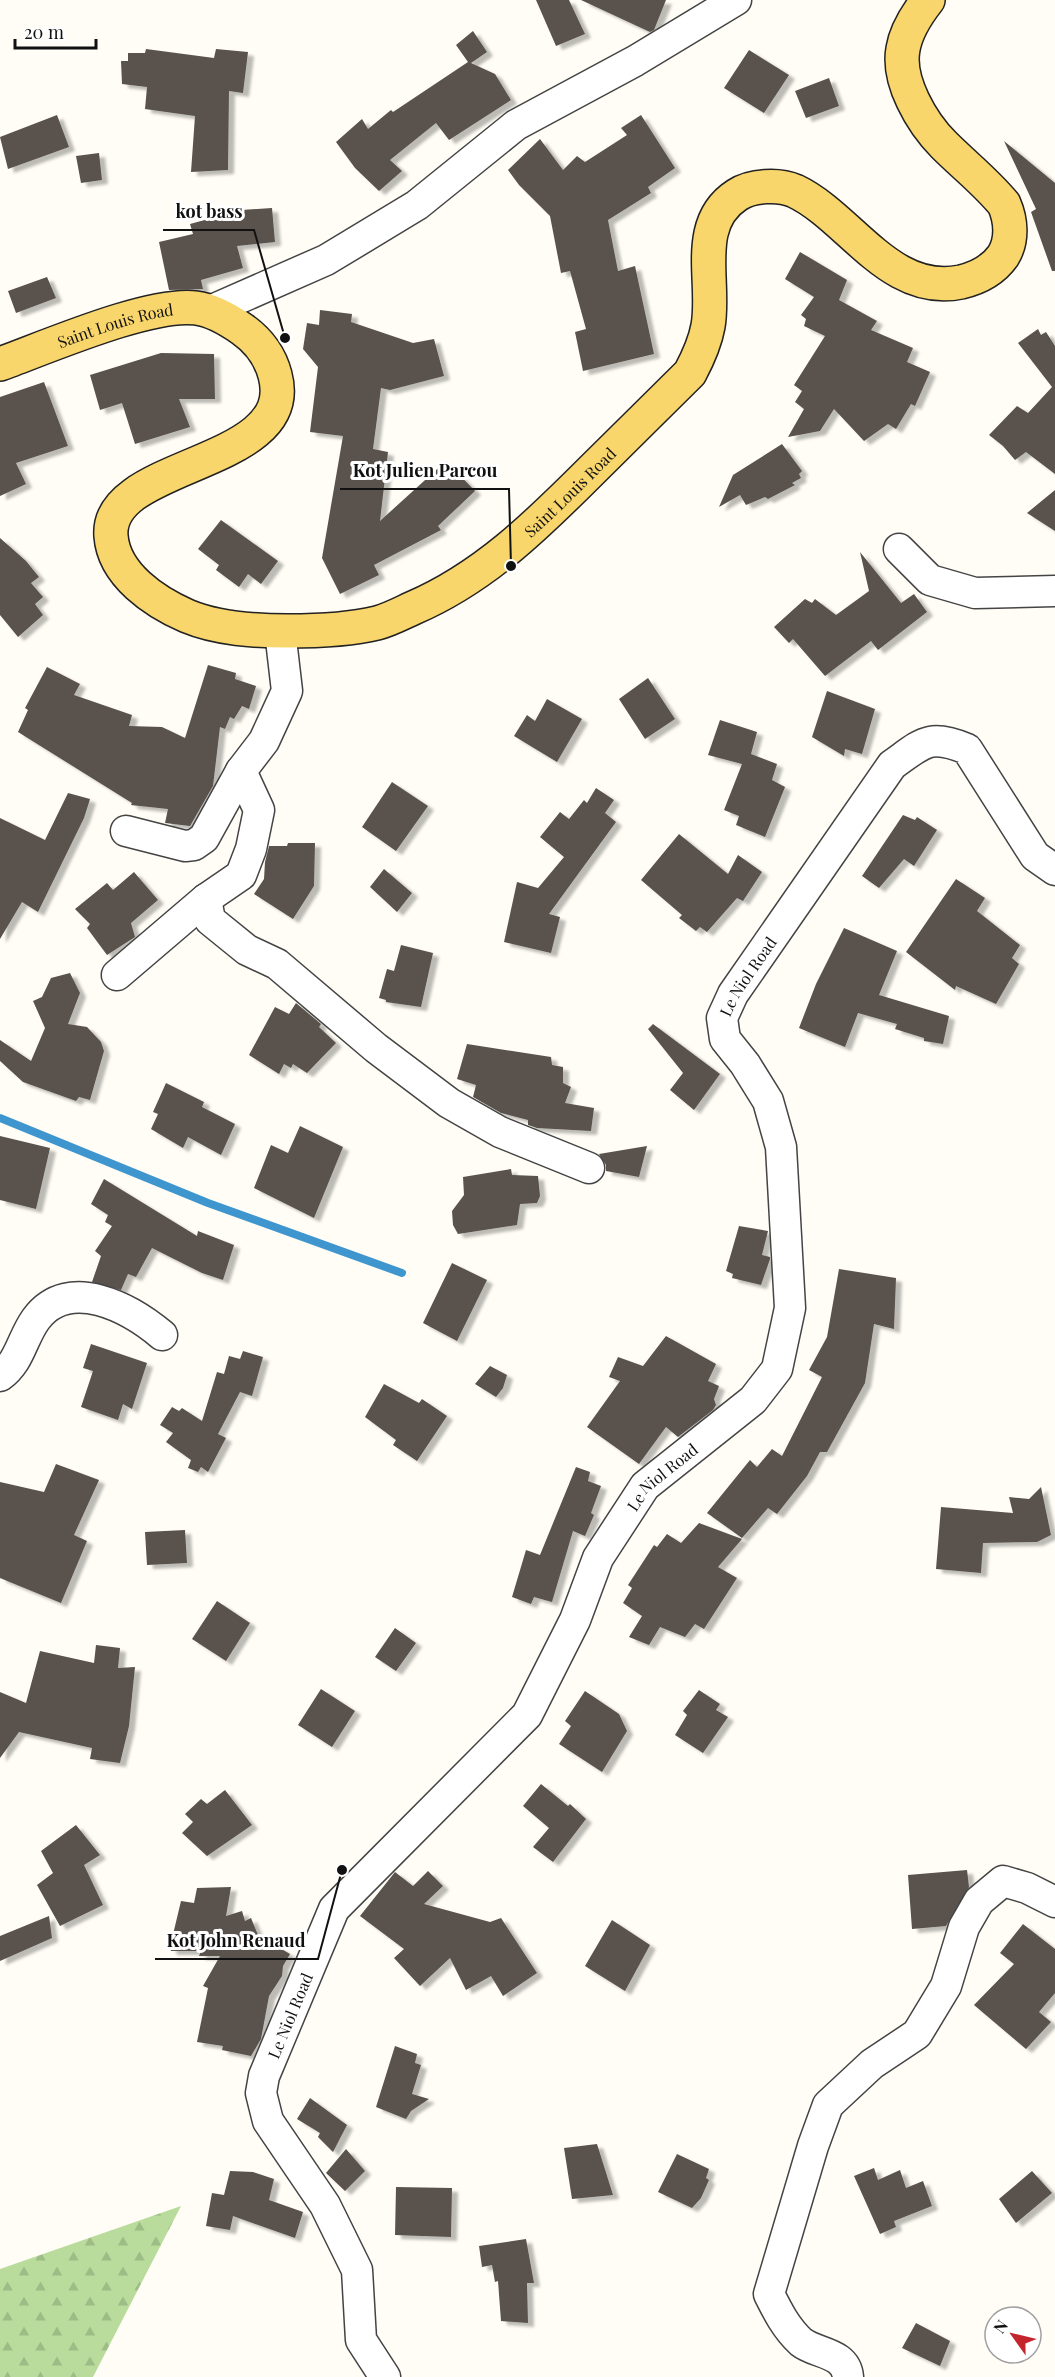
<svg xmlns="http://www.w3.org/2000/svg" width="1055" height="2377" viewBox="0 0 1055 2377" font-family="'Playfair Display',serif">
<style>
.forest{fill:url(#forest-firs)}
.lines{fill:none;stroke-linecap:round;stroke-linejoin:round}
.stream{stroke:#3f96cf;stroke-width:8}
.building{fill:#5a524d;filter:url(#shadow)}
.minor-casing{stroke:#444;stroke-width:33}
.major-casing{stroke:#222;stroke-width:36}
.minor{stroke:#fff;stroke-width:30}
.major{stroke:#f9d66b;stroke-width:33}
.labels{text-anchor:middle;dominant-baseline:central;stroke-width:6;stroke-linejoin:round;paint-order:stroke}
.street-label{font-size:16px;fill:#111;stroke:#fff}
.leader{fill:none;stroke:#111;stroke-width:2}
.callout-dot{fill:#111;stroke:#fff;stroke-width:2}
.callout-label{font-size:18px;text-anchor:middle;font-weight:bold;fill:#111;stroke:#fff;stroke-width:6;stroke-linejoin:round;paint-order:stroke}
</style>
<defs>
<pattern id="forest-firs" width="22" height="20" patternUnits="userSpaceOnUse" patternTransform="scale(1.5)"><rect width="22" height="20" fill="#b9dc9c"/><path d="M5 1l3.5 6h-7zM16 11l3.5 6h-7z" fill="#9ebc85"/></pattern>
<filter id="shadow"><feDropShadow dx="6" dy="4" stdDeviation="1.5" flood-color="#0004"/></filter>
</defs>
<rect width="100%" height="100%" fill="#fffdf5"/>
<path class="forest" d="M181 2206 93 2377H0V2269Z"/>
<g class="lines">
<path class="stream" d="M0 1118 208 1203 402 1273"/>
</g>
<path class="building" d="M536 0H569L585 34 556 46Z
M581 0H666L654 30 650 32Z
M473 31 487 52 471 63 495 74 511 100 449 140 436 123 390 160 402 171 379 191 355 168 336 142 362 119 368 129 391 110 393 112 468 62 456 45Z
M146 49 214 58 216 49 248 52 243 93 229 91 228 170 191 172 195 116 145 109 147 87 122 84 121 61H128V53H145Z
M749 50 789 75 764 113 724 88Z
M829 78 839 106 806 118 795 91Z
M57 115 69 147 8 169 0 137Z
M641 115 675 168 648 187 651 193 608 220 618 271 635 266 654 354 583 371 575 332 586 329 570 271 561 273 550 216 519 185 508 170 540 139 563 170 577 156 585 162 627 135 621 128Z
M1004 141 1055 183V271H1052L1031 212 1036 209Z
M99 153 102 180 81 183 76 156Z
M272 208 275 242 237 246 243 268 201 280 203 289 169 290 159 242 193 234 190 224 241 210Z
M800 252 847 280 839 300 877 321 871 330 913 348 907 362 930 372 915 406 911 404 896 429 888 424 864 441 834 409 820 431 788 437 804 409 795 402 802 391 794 385 825 336 804 326 806 319 801 315 814 297 785 279Z
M47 277 56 298 16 313 8 291Z
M320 310 352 314 351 322 413 343 434 339 444 376 390 390 381 388 373 449 388 452 380 521 446 461 475 491 438 526 441 530 374 565 379 575 340 594 322 558 343 436 310 432 318 367 303 349 307 323 319 325Z
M1038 329 1041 335 1046 332 1055 346V474L1026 452 1015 460 1003 446 989 435 1017 406 1028 413 1052 387 1018 343Z
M161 353 214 354 215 399H179L190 427 135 444 122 403 100 410 90 375Z
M44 382 68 446 16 463 26 484 0 496V397Z
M782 444 802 471 799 474 801 478 792 483 795 485 768 499 765 497 746 505 740 495 719 507 733 475Z
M1055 490V531L1027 513Z
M221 520 278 561 261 584 248 574 239 587 216 570 219 565 198 549Z
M0 538 26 561 39 577 31 583 43 597 35 604 43 615 18 637 0 615Z
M860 552 901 603 914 594 927 612 878 650 871 641 825 676 793 639 789 643 774 627 805 599 812 603 815 599 836 615 869 591Z
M208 665 236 673 235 679 256 686 249 709 242 706 234 719 230 717 225 729 220 727 213 786 190 826 165 823 168 809 131 805 132 803 18 732 28 710 25 708 47 667 80 684 74 695 132 715 129 726 162 727 185 738Z
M648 678 675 719 645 739 619 699Z
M827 691 875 709 862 754 845 749 844 756 812 737Z
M547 699 582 719 557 762 514 736 527 715 535 721Z
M720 720 757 732 751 754 777 764 772 780 785 787 765 837 736 825 739 816 724 810 742 764 708 755Z
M392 782 428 806 396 851 362 827Z
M596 788 614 800 605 813 616 822 549 914 560 917 551 953 504 942 517 882 538 888 564 857 540 837 560 812 569 819 584 800 587 803Z
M68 793 90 799 84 818 38 912 22 902 0 939V818L45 840Z
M903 815 915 820 917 817 937 830 914 866 904 859 879 888 862 876Z
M679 834 728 874 738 855 762 872 743 901 737 898 707 932 700 927 696 931 679 918 682 915 641 880Z
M288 843H315L314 886 293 919 254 894 264 879 265 862 269 846H287Z
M384 869 412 893 397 912 370 887Z
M134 872 158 900 131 923 135 937 107 955 87 928 90 924 75 909 107 883 113 890Z
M956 879 985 898 977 911 1020 945 1012 958 1019 964 996 1004 956 986 955 990 906 952Z
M844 928 897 951 879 995 949 1016 943 1044 924 1041V1038L895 1029 897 1024 858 1013 845 1047 799 1028 816 984Z
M401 945 433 953 421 1007 386 1002V1000L379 998 387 969 394 971Z
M70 973 80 993 68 1024 87 1027 101 1042 104 1051 90 1100 79 1097 76 1101 23 1082 0 1061V1040L31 1061 45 1028 33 1001 42 997 51 978Z
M296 1003 321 1024 319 1027 336 1043 307 1073 293 1064 291 1068 284 1064 279 1074 249 1055 275 1007 289 1014Z
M653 1024 720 1074 694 1110 670 1090 683 1073 648 1029Z
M467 1044 551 1057 552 1065 563 1067V1083L571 1087 565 1103 594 1108 591 1131 537 1128 528 1125V1120L501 1113 473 1097 476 1085 457 1079Z
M166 1083 204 1102 202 1107 235 1124 221 1155 188 1137 183 1148 151 1129 158 1114 153 1112Z
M300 1126 343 1147 314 1218 254 1188 271 1145 288 1153Z
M0 1136 50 1148 36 1209 0 1200Z
M647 1146 639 1177 606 1171V1165L599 1154Z
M511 1169 512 1175 538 1176 540 1196 537 1203 520 1204 517 1225 458 1234 453 1225 452 1211 464 1195 463 1177Z
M104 1179 197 1236 198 1231 234 1245 223 1280 202 1273 152 1248 136 1277 128 1274 121 1290 92 1282 101 1256 95 1251 112 1226 105 1222 108 1215 91 1204Z
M739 1226 768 1231 762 1255 770 1257V1259L761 1285 732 1278 733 1274 726 1271Z
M452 1263 487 1280 457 1341 423 1323Z
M839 1269 896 1278 894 1329 874 1324 865 1383 827 1452H820L807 1476 777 1514 768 1508 742 1538 707 1513 750 1460 757 1467 772 1449 782 1456 822 1377 809 1370 827 1337Z
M666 1336 716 1364 708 1381 719 1386 714 1399 716 1405 713 1410 678 1437 666 1427 639 1464 587 1427 620 1381 609 1377 618 1357 643 1366Z
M91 1344 147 1363 132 1409 123 1404 118 1420 81 1407 93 1371 83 1368Z
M243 1351 263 1357 252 1396 240 1392 218 1434 226 1438 208 1472 201 1467 198 1472 188 1468 191 1460 166 1442 173 1433 160 1425 172 1407 179 1411 182 1408 202 1421 217 1372 224 1374 229 1356 240 1359Z
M490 1366 507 1375 503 1388 496 1397 475 1384Z
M384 1384 419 1403 422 1399 447 1416 417 1461 393 1445 396 1440 365 1417Z
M56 1464 99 1480 74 1535 87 1541 61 1603 0 1578V1482L44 1492Z
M576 1467 590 1472 588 1481 601 1486 591 1513 594 1515 585 1536 573 1531 552 1602 534 1597 531 1604 512 1597 526 1550 540 1555Z
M1041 1487 1051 1535 1037 1542 983 1543 981 1573 936 1569 941 1507 1013 1513 1009 1497 1029 1499Z
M699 1523 742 1539 718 1567 737 1578 704 1629 695 1624 685 1637 660 1627 649 1645 629 1637 642 1616 623 1603 632 1588 628 1585 654 1545 657 1547 667 1534 681 1543Z
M185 1530 187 1563 147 1565 145 1532Z
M217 1601 250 1623 226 1661 192 1639Z
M395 1628 416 1643 396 1671 375 1657Z
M96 1645 120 1648 118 1668 135 1667 129 1726 120 1763 90 1759 92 1748 19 1732 0 1758V1692L26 1703 40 1651 94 1663Z
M321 1689 355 1711 332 1747 298 1725Z
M699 1690 720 1704 716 1710 728 1717 703 1753 675 1735 687 1715 683 1711Z
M585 1691 619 1714 627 1731 602 1772 559 1744 571 1726 565 1721Z
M541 1784 568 1806 570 1804 586 1819 553 1862 533 1847 549 1828 523 1806Z
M225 1790 252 1825 207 1856 182 1833 193 1822 185 1814 201 1799 207 1804Z
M76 1825 100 1855 84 1865 103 1905 60 1926 37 1885 53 1873 41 1851Z
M967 1870 969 1887 946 1926 912 1929 908 1875Z
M428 1871 443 1886 424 1904 490 1922 501 1918 537 1973 503 1996 491 1976 466 1990 450 1958 420 1986 394 1958 404 1949 360 1916 395 1872 413 1886Z
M231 1887 226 1916 242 1911 245 1921 251 1918 258 1935 290 1954 283 1966 282 1976 269 1996 261 2039 251 2056 222 2050 223 2046 197 2042 208 1988 203 1986 220 1956H199L201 1951H171L170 1947 181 1901 194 1903 197 1888Z
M49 1916 52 1938 0 1961V1936Z
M612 1920 650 1945 625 1991 585 1966Z
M1023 1924 1055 1949V1993L1039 2012 1051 2022 1026 2049 974 2005 1014 1964 1000 1953Z
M395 2046 417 2054 415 2063 421 2065 412 2094 429 2099 411 2111 406 2119 376 2107Z
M310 2098 347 2125 333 2152 318 2137 320 2133 297 2119Z
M597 2144 613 2195 572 2199 564 2148Z
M346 2149 365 2171 345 2191 326 2173Z
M677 2154 709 2169 706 2178 709 2180 701 2198 692 2208 658 2192Z
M874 2168 878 2180 900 2170 906 2188 923 2181 932 2206 894 2221 896 2227 880 2234 854 2176Z
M230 2171 253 2172 274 2179 269 2200 303 2212 295 2238 233 2216 230 2230 206 2226 212 2193 224 2195Z
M1032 2171 1052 2193 1016 2223 999 2199Z
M396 2187 452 2188 451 2237 395 2235Z
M526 2239 534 2283H527L528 2323 501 2321 498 2281 495 2282 492 2265 482 2267 479 2246Z
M916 2323 950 2341 940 2366 902 2348Z"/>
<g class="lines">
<g class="minor-casing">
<g id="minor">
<path d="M210 311 326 260 417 205 516 125 635 61 736 0"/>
<path d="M899 549 930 580 975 593 1055 591"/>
<path d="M126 831 185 846 194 845 204 838 241 771"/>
<path d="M206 899 210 920 247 950 277 964 376 1048 449 1103 500 1132 589 1168"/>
<path d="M117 975 206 899 241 875 251 849 259 810 241 771 264 741 287 691 280 631"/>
<path d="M0 1376C20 1362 22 1338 36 1319 69 1274 131 1309 162 1335"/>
<path id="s1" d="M385 2377 361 2340 357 2270 325 2205 268 2121 261 2093 264 2076 334 1909 527 1715 575 1620 598 1558 645 1486 753 1400 777 1369 790 1308 781 1147 768 1101 745 1064 725 1039 722 1018 733 994 892 765C923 743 929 733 967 749L1035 856 1055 870"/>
<path d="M848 2377C846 2352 816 2354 801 2342 786 2328 778 2312 769 2294L813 2146 828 2105 872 2064 917 2034 946 1986 964 1927 979 1901 1003 1881 1027 1888 1055 1902"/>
</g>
</g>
<g class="major-casing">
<g id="major">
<path id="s2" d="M0 364C47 347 150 302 196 308 213 310 229 320 242 329 259 341 270 356 275 375 300 468 105 460 111 536 114 575 155 602 187 616 218 629 255 631 288 631 318 631 348 630 377 623 389 620 402 613 413 608 483 578 536 526 590 472 623 439 657 406 690 373 698 358 705 343 708 326 716 283 692 224 737 195 752 185 779 184 795 191 850 217 890 297 961 282 978 278 993 270 1003 256 1013 240 1011 220 1004 204 986 182 964 165 944 145 922 123 897 81 903 49 906 31 917 14 928 0"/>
</g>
</g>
<use href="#minor" class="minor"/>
<use href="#major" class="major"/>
</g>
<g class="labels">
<g class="street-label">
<text stroke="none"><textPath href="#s2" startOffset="122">Saint Louis Road</textPath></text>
<text stroke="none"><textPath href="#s2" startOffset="1108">Saint Louis Road</textPath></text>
<text stroke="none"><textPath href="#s1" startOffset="1642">Le Niol Road</textPath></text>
<text stroke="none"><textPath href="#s1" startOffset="1066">Le Niol Road</textPath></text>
<text stroke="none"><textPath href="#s1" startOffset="400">Le Niol Road</textPath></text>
</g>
</g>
<path class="leader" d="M285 338L254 230H163M511 566L509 489H340M342 1870L318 1959H155"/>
<g class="callout-dot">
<circle cx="285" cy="338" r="6"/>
<circle cx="511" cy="566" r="6"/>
<circle cx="342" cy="1870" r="6"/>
</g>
<g class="callout-label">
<text x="209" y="218">kot bass</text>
<text x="425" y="477">Kot Julien Parcou</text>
<text x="236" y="1947">Kot John Renaud</text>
</g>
<g transform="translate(1013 2335) rotate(304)"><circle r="28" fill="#ffffff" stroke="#a0a0a0" stroke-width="1.5"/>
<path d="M0-4.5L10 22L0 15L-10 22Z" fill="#c4262e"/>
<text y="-9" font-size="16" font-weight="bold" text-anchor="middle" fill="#111111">N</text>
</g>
<path d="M15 39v9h81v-9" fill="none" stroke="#111111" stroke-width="3"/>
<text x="24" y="39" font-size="18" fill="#111111" stroke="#ffffff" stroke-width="4.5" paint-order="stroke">20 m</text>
</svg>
